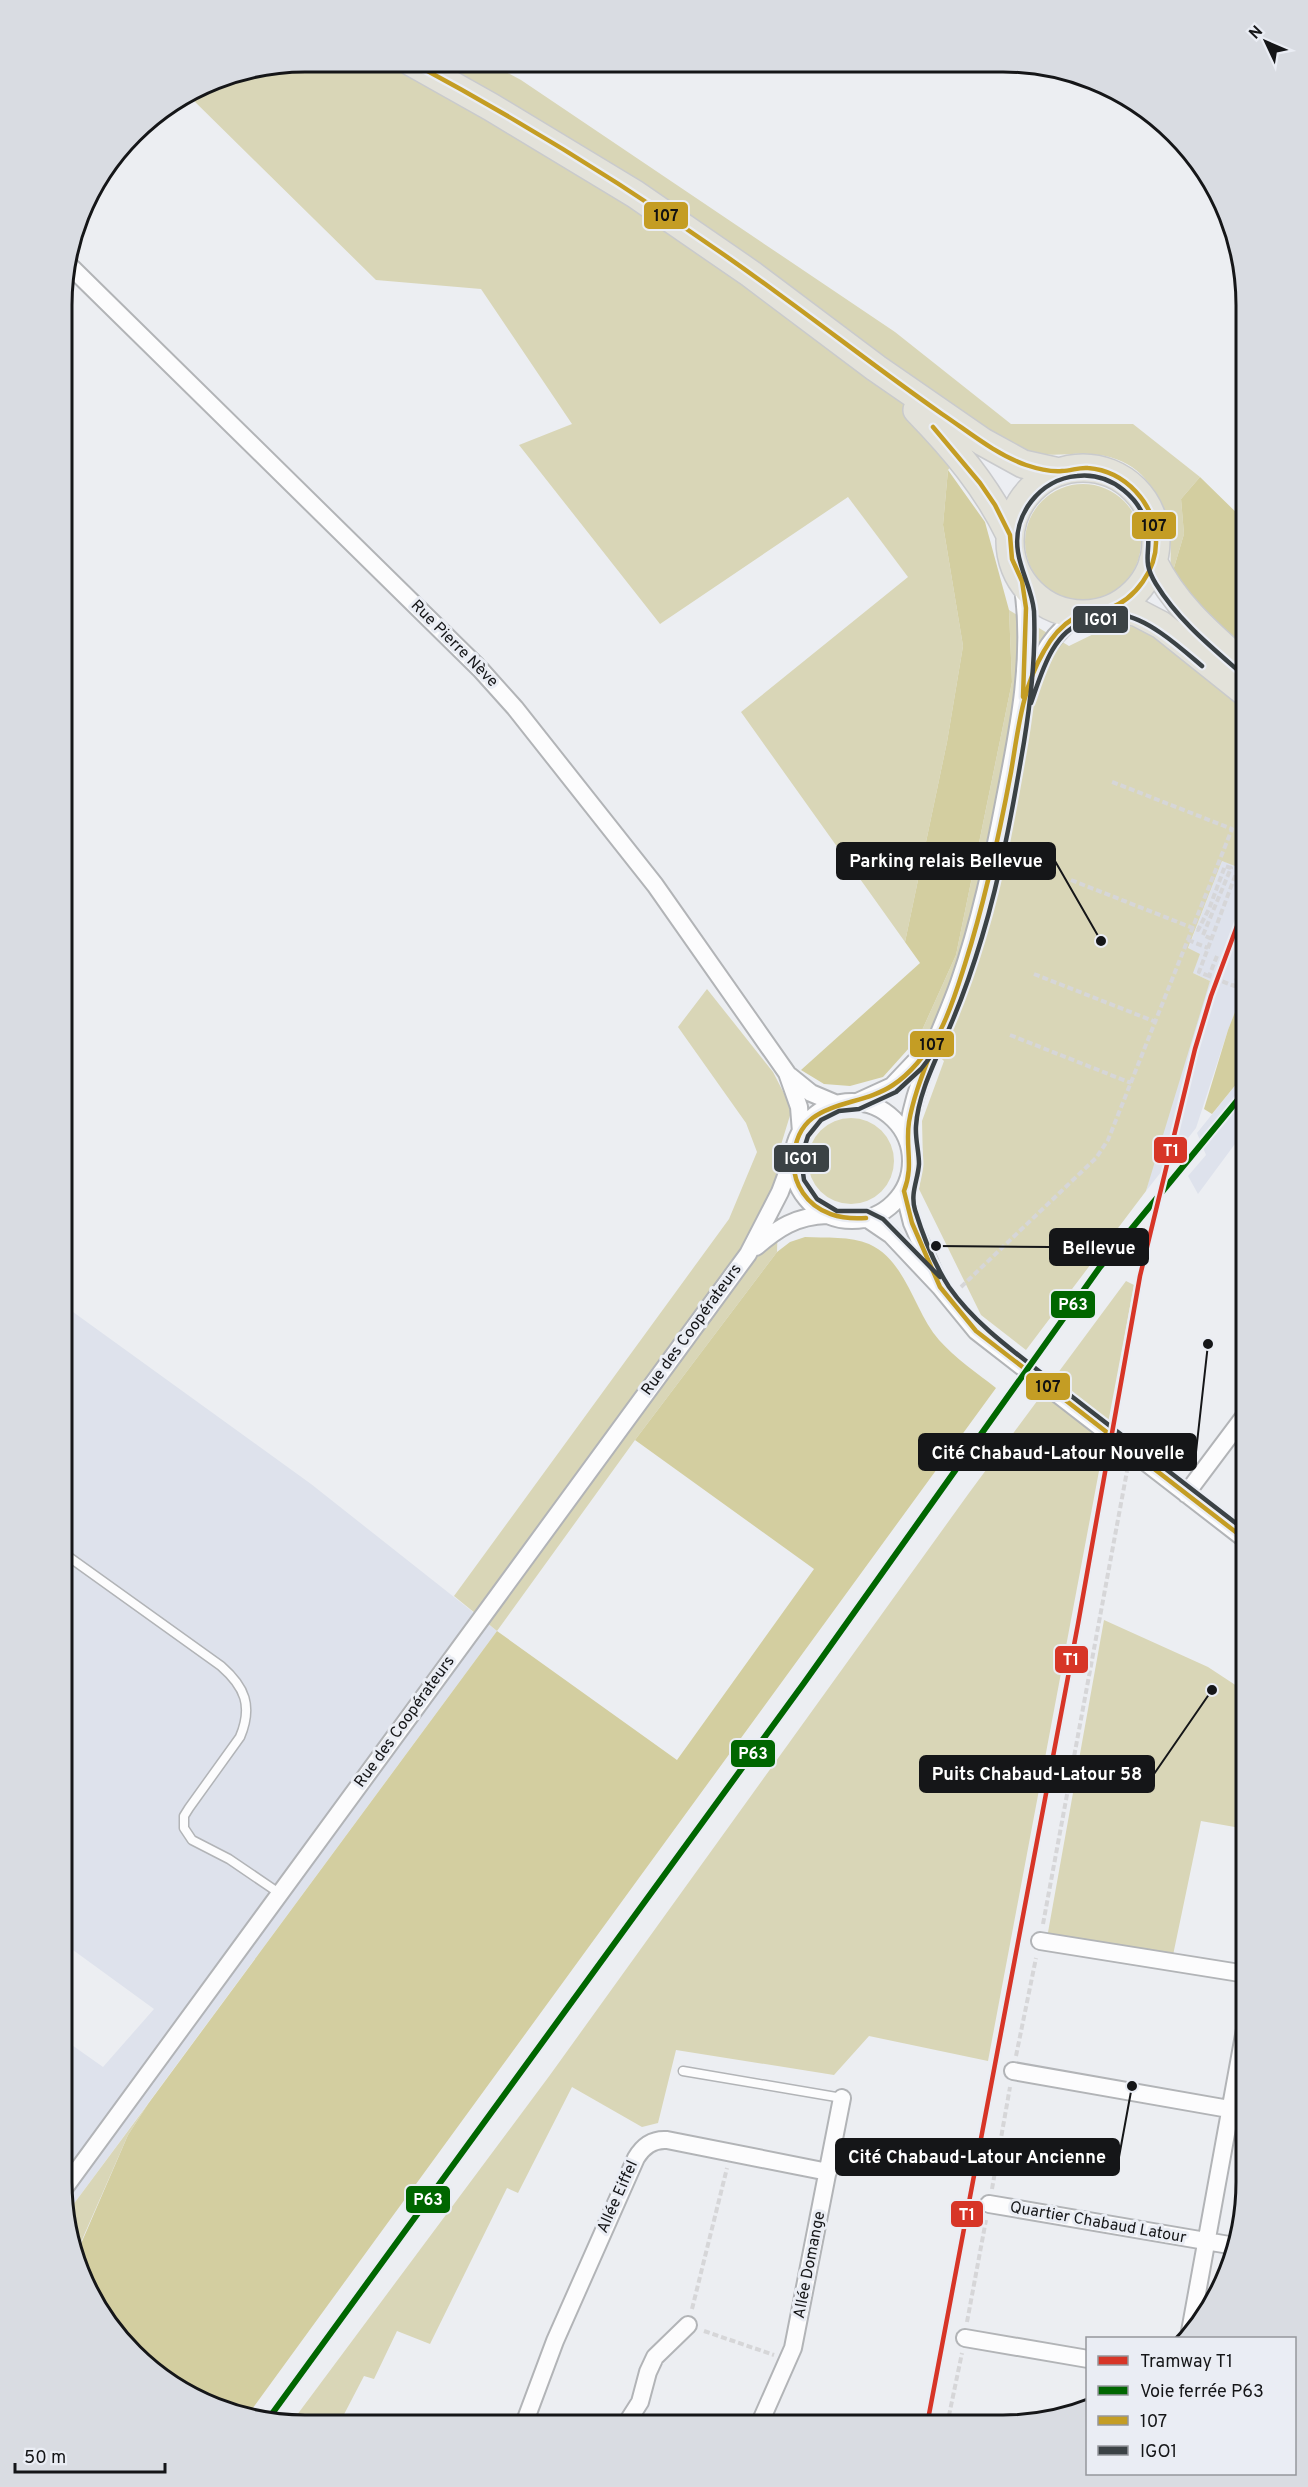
<svg xmlns="http://www.w3.org/2000/svg" width="1308" height="2487" viewBox="0 0 1308 2487" font-family="Overpass,sans-serif">
<style>
.built{fill:#dee2ec}
.green{fill:#d9d6b7}
.forest{fill:#d3cea0}
.lines{fill:none;stroke-linecap:round;stroke-linejoin:round}
.lane-casing{stroke:#b2b4b7;stroke-width:11}
.street-casing{stroke:#b2b4b7;stroke-width:20}
.primary-casing{stroke:#c9cacc;stroke-width:30}
.path{stroke:#d6d6d8;stroke-width:4;stroke-dasharray:6 3;stroke-linecap:butt}
.lane{stroke:#fcfcfd;stroke-width:8}
.street{stroke:#fcfcfd;stroke-width:16}
.primary{stroke:#e3e2da;stroke-width:27}
.bus-1-casing{stroke:#eaedf4;stroke-width:9}
.bus-2-casing{stroke:#eaedf4;stroke-width:9}
.bus-1{stroke:#c49d24;stroke-width:4.5}
.bus-2{stroke:#3b4245;stroke-width:4.5}
.rail-1-casing{stroke:#eaedf4;stroke-width:10}
.rail-1{stroke:#060;stroke-width:6}
.tram-1-casing{stroke:#eaedf4;stroke-width:9}
.tram-1{stroke:#d73527;stroke-width:4.5}
.labels{text-anchor:middle;dominant-baseline:central;stroke-width:6;stroke-linejoin:round;paint-order:stroke}
.street-label{font-size:16px;fill:#151618;stroke:#eaedf4}
.rim{fill:none;stroke:#151618;stroke-width:3}
.leader{fill:none;stroke:#151618;stroke-width:2}
.callout-dot{fill:#151618;stroke:#eaedf4;stroke-width:2}
.callout{fill:#151618;stroke:#151618;stroke-width:2}
.callout-label{font-size:18px;text-anchor:middle;font-weight:bold;fill:#fff}
.line-badge{stroke:#eaedf4;stroke-width:2}
.badge-label{font-size:16px;text-anchor:middle;font-weight:bold;fill:#fff}
.pale-badge-label{font-size:16px;text-anchor:middle;font-weight:bold;fill:#111}
</style>
<rect width="100%" height="100%" fill="#eceef2"/>
<path class="built" d="M1246 834V984L1228 1030 1196 1128 1146 1191 1180 1064 1210 981 1193 973 1188 949 1222 861 1235 865Z
M1246 1072V1129L1198 1194 1188 1176 1206 1155 1197 1133Z
M62 1304 311 1484 497 1631 67 2213 62 2182V2038L103 2067 154 2009 62 1942Z"/>
<path class="green" d="M305 62 489 63 521 80 895 332 1011 424H1133L1200 477 1181 499 1184 534 1170 581C1170 566 1172 549 1169 535 1161 489 1139 457 1090 454 1068 453 1042 458 1021 450 1007 445 994 434 981 427L948 470 943 525 963 646 947 742 905 942 741 712 908 577 848 497 660 624 519 445 572 424 481 289 376 280 188 95 212 80Z
M1025 542a58 58 0 1 1 116 0a58 58 0 1 1-116 0Z
M1009 610 1069 646 1116 623 1155 632 1206 672 1246 708V834L1235 866 1222 861 1188 948 1200 954 1193 973 1210 981 1146 1191 1026 1350 981 1315 919 1189 923 1163 922 1121 944 1061 919 1037 956 955 1012 682Z
M707 989 773 1072 792 1109 780 1148 777 1252 635 1440 497 1631 454 1596 729 1219 757 1152 746 1123 678 1027Z
M808 1161a43 43 0 1 1 86 0a43 43 0 1 1-86 0Z
M1126 1281 1134 1285 988 2061 869 2036 834 2075 676 2050 658 2123 642 2127 572 2087 518 2193 507 2188 430 2344 397 2331 374 2379 364 2376 339 2424 291 2423 550 2075 969 1493Z
M1104 1620 1208 1667 1246 1692V1829L1201 1821 1172 1960 1047 1938Z
M148 2104 128 2135 74 2258 67 2213Z"/>
<path class="forest" d="M948 470 985 522 1009 610 1012 682 956 955 919 1037 883 1077 850 1086 824 1084 801 1070 920 963 905 942 947 742 963 646 943 525Z
M1200 477 1246 522V654L1170 581 1184 534 1181 499Z
M1246 984V1072L1212 1114 1204 1109 1228 1030Z
M805 1237C825 1238 851 1236 869 1244 907 1261 914 1312 939 1340 955 1358 977 1373 996 1388L247 2416 211 2407 145 2365 102 2317 74 2260 128 2135 148 2104 497 1631 677 1760 814 1569 635 1440 777 1252 790 1242Z"/>
<g class="lines">
<g class="lane-casing">
<path id="lane" d="M62 1552 221 1666C245 1687 253 1706 240 1737L189 1808 184 1816V1828L192 1840 229 1859 279 1893
M683 2071 842 2098"/>
</g>
<g class="street-casing">
<path id="street" d="M67 263 480 669 515 708 655 885 787 1073 799 1107 801 1132
M1029 687C1040 655 1053 632 1081 614
M790 1076 811 1093 837 1104
M793 1161a59 59 0 1 1 118 0a59 59 0 1 1-118 0Z
M857 1102 892 1086 927 1049
M907 1138C913 1083 941 1034 959 983 980 922 993 861 1005 798 1019 728 1034 653 1022 581
M904 1191 912 1223 935 1275
M866 1218 891 1235 940 1287 976 1331 1246 1540
M756 1247C778 1228 796 1216 827 1215
M1186 1494 1246 1414
M1040 1941 1246 1974
M1013 2071 1246 2112
M63 2190 748 1254 780 1192 793 1157
M989 2204 1235 2246
M1189 2337 1246 2024
M965 2338 1088 2359
M524 2424 555 2341 636 2158C643 2146 653 2139 667 2140L828 2172
M626 2424 640 2402 648 2372 655 2357 688 2325
M759 2425 793 2348 842 2098"/>
</g>
<g class="primary-casing">
<path id="primary" d="M411 62 491 107 635 194 751 274 876 368 983 442 1023 464 1059 472
M917 410C954 448 987 487 1010 535
M1010 541a73 73 0 1 1 146 0a73 73 0 1 1-146 0Z
M1153 561C1175 606 1210 635 1246 667
M1114 607 1138 613 1161 625 1246 693"/>
</g>
<path class="path" d="M1071 880 1198 930 1209 909 1225 866 1231 868 1203 935 1212 939
M1188 940 1208 948
M1217 956 1209 976 1234 986 1242 965
M1034 974 1156 1022
M1209 976 1199 972 1246 847
M1010 1035 1131 1083
M961 1287 1096 1158 1108 1140 1232 829 1110 781
M1043 1924 1127 1471
M1016 2056 1036 1958
M992 2189 1010 2087
M692 2309 727 2168
M967 2322 986 2220
M704 2331 774 2355
M947 2425 962 2353"/>
<use href="#lane" class="lane"/>
<use href="#street" class="street"/>
<use href="#primary" class="primary"/>
<g class="bus-1-casing">
<path id="bus-1" d="M411 62C538 130 660 207 776 292 831 332 886 375 942 414 969 432 995 454 1026 465 1038 469 1050 472 1062 471 1071 471 1079 467 1088 468 1125 471 1155 503 1156 540 1157 569 1136 599 1108 609 1097 614 1085 612 1074 618 1061 626 1051 638 1044 651 1022 688 1018 731 1011 772 999 836 985 901 965 964 958 986 951 1010 940 1031 928 1051 913 1072 893 1085 856 1110 796 1098 794 1159 793 1170 796 1183 803 1193 817 1214 842 1220 866 1218
M933 427 980 483 995 505 1010 535 1012 559 1022 581 1026 608 1023 697
M904 1191C914 1166 905 1147 909 1122 914 1093 926 1066 936 1038
M904 1191 912 1223 940 1287 976 1331 1246 1540"/>
</g>
<g class="bus-2-casing">
<path id="bus-2" d="M1241 673C1210 646 1178 620 1156 584 1142 561 1150 556 1148 533 1144 499 1111 472 1077 476 1040 479 1012 515 1018 552 1021 572 1032 590 1034 611 1036 655 1031 699 1024 742 1013 807 1001 874 982 937 973 967 963 996 951 1024 938 1056 918 1092 916 1126 915 1139 919 1151 919 1164 918 1180 910 1193 915 1210 923 1236 934 1264 949 1287 977 1327 1019 1355 1057 1385 1120 1434 1183 1482 1246 1531
M1031 703C1041 675 1052 631 1085 622 1089 620 1094 621 1098 620 1106 618 1113 615 1121 615 1148 618 1182 649 1202 666
M940 1277 883 1219 867 1211H837L817 1199 804 1180 801 1158 808 1136 821 1120 839 1111 859 1109 896 1092 921 1069 944 1039"/>
</g>
<use href="#bus-1" class="bus-1"/>
<use href="#bus-2" class="bus-2"/>
<g class="rail-1-casing">
<path id="rail-1" d="M266 2422 804 1683 1100 1267 1246 1090"/>
</g>
<use href="#rail-1" class="rail-1"/>
<g class="tram-1-casing">
<path id="tram-1" d="M927 2425 1078 1624 1140 1276 1195 1049 1211 996 1246 902"/>
</g>
<use href="#tram-1" class="tram-1"/>
</g>
<g class="labels">
<g class="street-label">
<text transform="translate(454 644) rotate(45)">Rue Pierre Nève</text>
<text transform="translate(692 1330) rotate(-54)">Rue des Coopérateurs</text>
<text transform="translate(405 1722) rotate(-54)">Rue des Coopérateurs</text>
<text transform="translate(618 2197) rotate(-66)">Allée Eiffel</text>
<text transform="translate(1098 2223) rotate(10)">Quartier Chabaud Latour</text>
<text transform="translate(810 2265) rotate(-79)">Allée Domange</text>
</g>
</g>
<path d="M0 0H1308V2487H0ZM305 72H1003A233 233 0 0 1 1236 305V2182A233 233 0 0 1 1003 2415H305A233 233 0 0 1 72 2182V305A233 233 0 0 1 305 72Z" fill="#d9dce2" fill-rule="evenodd"/>
<path class="rim" d="M305 72H1003A233 233 0 0 1 1236 305V2182A233 233 0 0 1 1003 2415H305A233 233 0 0 1 72 2182V305A233 233 0 0 1 305 72Z"/>
<path class="leader" d="M1101 941L1055 861M936 1246L1050 1247M1208 1344L1196 1452M1212 1690L1154 1774M1132 2086L1119 2157"/>
<g class="callout-dot">
<circle cx="1101" cy="941" r="6"/>
<circle cx="936" cy="1246" r="6"/>
<circle cx="1208" cy="1344" r="6"/>
<circle cx="1212" cy="1690" r="6"/>
<circle cx="1132" cy="2086" r="6"/>
</g>
<g class="callout">
<rect x="837" y="843" width="218" height="36" rx="6"/>
<rect x="1050" y="1229" width="98" height="36" rx="6"/>
<rect x="919" y="1434" width="277" height="36" rx="6"/>
<rect x="920" y="1756" width="234" height="36" rx="6"/>
<rect x="836" y="2139" width="283" height="36" rx="6"/>
</g>
<g class="callout-label">
<text x="946" y="867">Parking relais Bellevue</text>
<text x="1099" y="1254">Bellevue</text>
<text x="1058" y="1459">Cité Chabaud-Latour Nouvelle</text>
<text x="1037" y="1780">Puits Chabaud-Latour 58</text>
<text x="977" y="2163">Cité Chabaud-Latour Ancienne</text>
</g>
<g class="line-badge">
<rect x="643" y="201" width="46" height="29" rx="6" fill="#c49d24"/>
<rect x="1131" y="511" width="46" height="29" rx="6" fill="#c49d24"/>
<rect x="1072" y="605" width="57" height="29" rx="6" fill="#3b4245"/>
<rect x="909" y="1030" width="46" height="28" rx="6" fill="#c49d24"/>
<rect x="1153" y="1136" width="35" height="28" rx="6" fill="#d73527"/>
<rect x="773" y="1144" width="57" height="29" rx="6" fill="#3b4245"/>
<rect x="1050" y="1290" width="46" height="29" rx="6" fill="#060"/>
<rect x="1025" y="1372" width="46" height="29" rx="6" fill="#c49d24"/>
<rect x="1054" y="1645" width="35" height="29" rx="6" fill="#d73527"/>
<rect x="730" y="1739" width="46" height="29" rx="6" fill="#060"/>
<rect x="405" y="2185" width="46" height="29" rx="6" fill="#060"/>
<rect x="950" y="2200" width="34" height="28" rx="6" fill="#d73527"/>
</g>
<g class="badge-label">
<text x="1101" y="625">IGO1</text>
<text x="1171" y="1156">T1</text>
<text x="801" y="1164">IGO1</text>
<text x="1073" y="1310">P63</text>
<text x="1071" y="1665">T1</text>
<text x="753" y="1759">P63</text>
<text x="428" y="2205">P63</text>
<text x="967" y="2220">T1</text>
</g>
<g class="pale-badge-label">
<text x="666" y="221">107</text>
<text x="1154" y="531">107</text>
<text x="932" y="1050">107</text>
<text x="1048" y="1392">107</text>
</g>
<rect x="1086" y="2337" width="210" height="138" fill="#eaedf4" stroke="#95979c" stroke-width="1.5"/>
<rect x="1098" y="2356" width="30" height="9" fill="#d73527" stroke="#95979c" stroke-width="1.5"/>
<text x="1140" y="2367" font-size="18" fill="#151618">Tramway T1</text>
<rect x="1098" y="2386" width="30" height="9" fill="#006600" stroke="#95979c" stroke-width="1.5"/>
<text x="1140" y="2397" font-size="18" fill="#151618">Voie ferrée P63</text>
<rect x="1098" y="2416" width="30" height="9" fill="#c49d24" stroke="#95979c" stroke-width="1.5"/>
<text x="1140" y="2427" font-size="18" fill="#151618">107</text>
<rect x="1098" y="2446" width="30" height="9" fill="#3b4245" stroke="#95979c" stroke-width="1.5"/>
<text x="1140" y="2457" font-size="18" fill="#151618">IGO1</text>
<g transform="translate(1266 42) rotate(314)" stroke="#eaedf4" stroke-width="4.5" paint-order="stroke">
<path d="M0-4.5L10 22L0 15L-10 22Z" fill="#151618"/>
<text y="-9" font-size="16" font-weight="bold" text-anchor="middle" fill="#151618">N</text>
</g>
<path d="M15 2463v9h150v-9" fill="none" stroke="#151618" stroke-width="3"/>
<text x="24" y="2463" font-size="18" fill="#151618" stroke="#eaedf4" stroke-width="4.5" paint-order="stroke">50 m</text>
</svg>
